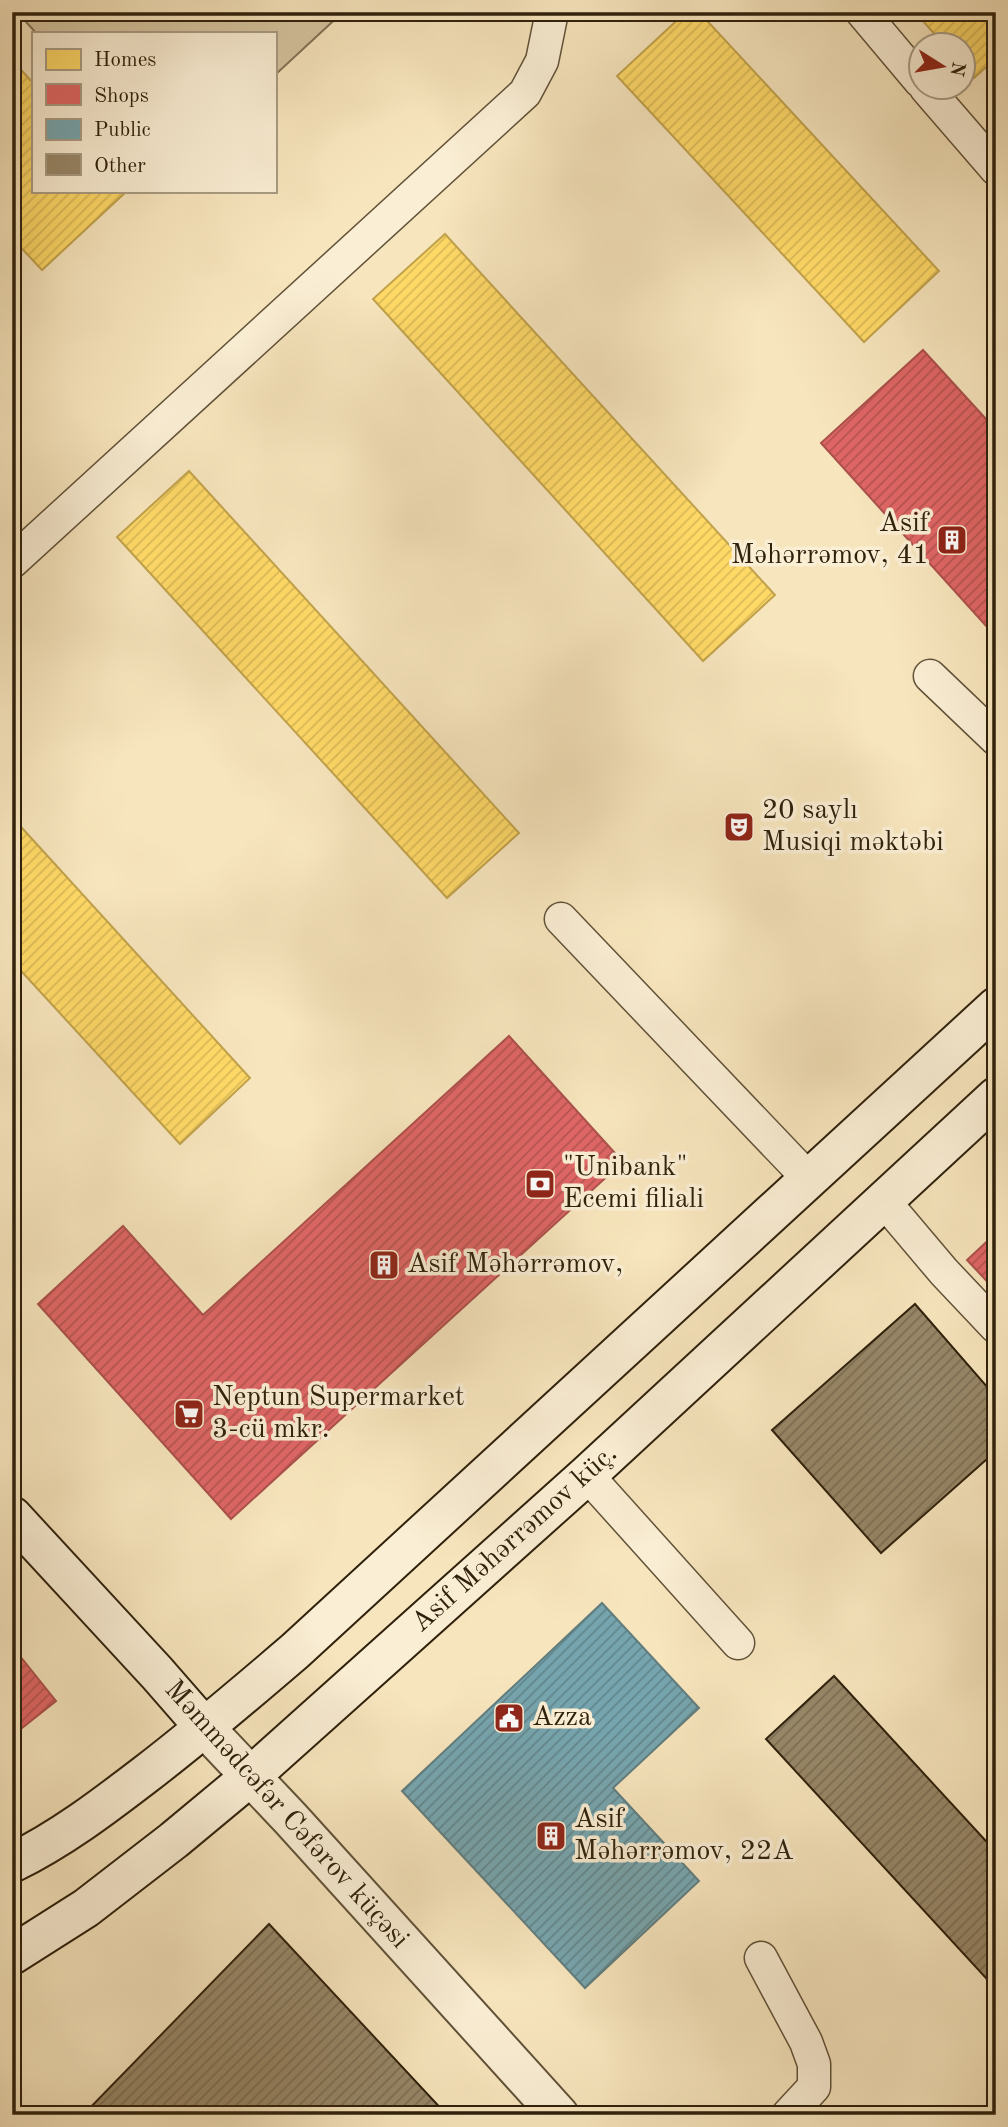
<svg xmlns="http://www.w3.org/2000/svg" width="1008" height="2127" viewBox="0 0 1008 2127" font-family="'Old Standard TT',serif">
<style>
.pitch{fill:#d5c49f;stroke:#827256;stroke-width:2}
.homes{fill:url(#homes-hatch);stroke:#c1a24b;stroke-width:2}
.shops{fill:url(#shops-hatch);stroke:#ab514b;stroke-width:2}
.public{fill:url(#public-hatch);stroke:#617d7e;stroke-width:2}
.building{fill:url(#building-hatch);stroke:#2f210c;stroke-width:2}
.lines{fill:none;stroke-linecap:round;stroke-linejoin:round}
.lane-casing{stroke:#615238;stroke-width:35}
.street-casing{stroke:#615238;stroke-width:42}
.secondary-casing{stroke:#2f210c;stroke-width:42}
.lane{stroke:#faeed4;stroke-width:32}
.street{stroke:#faeed4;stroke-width:38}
.secondary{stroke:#faeed4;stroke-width:38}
.labels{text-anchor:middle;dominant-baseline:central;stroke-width:7;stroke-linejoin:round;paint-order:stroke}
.poi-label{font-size:28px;fill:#2f210c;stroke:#faeed4;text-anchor:start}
.street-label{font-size:28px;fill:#2f210c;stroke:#faeed4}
</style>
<defs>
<pattern id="homes-hatch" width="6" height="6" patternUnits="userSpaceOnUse" patternTransform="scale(1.75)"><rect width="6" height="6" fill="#ffd966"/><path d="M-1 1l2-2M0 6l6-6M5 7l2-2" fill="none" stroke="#dbba57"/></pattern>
<pattern id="shops-hatch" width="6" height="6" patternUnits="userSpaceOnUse" patternTransform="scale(1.75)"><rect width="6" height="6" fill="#e06666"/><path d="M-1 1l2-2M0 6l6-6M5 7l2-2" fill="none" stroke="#b65452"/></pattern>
<pattern id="public-hatch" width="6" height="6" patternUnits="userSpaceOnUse" patternTransform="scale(1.75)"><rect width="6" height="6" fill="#76a5af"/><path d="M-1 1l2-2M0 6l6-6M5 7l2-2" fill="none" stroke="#61868d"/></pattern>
<pattern id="building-hatch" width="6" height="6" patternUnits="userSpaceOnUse" patternTransform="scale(1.75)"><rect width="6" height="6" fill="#978768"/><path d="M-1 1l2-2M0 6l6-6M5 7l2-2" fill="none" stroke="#7c6e54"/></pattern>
</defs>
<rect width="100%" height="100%" fill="#f7e5bd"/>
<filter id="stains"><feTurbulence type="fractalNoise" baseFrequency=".00286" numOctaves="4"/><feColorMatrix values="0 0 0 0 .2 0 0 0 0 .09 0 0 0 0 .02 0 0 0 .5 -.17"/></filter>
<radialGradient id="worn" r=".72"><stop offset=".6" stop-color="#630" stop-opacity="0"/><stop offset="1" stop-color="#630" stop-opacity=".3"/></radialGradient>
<path class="pitch" d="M17 12H343L275 75V33H36Z"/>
<path class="homes" d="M686 12H699L939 271 864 342 617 76Z
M915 12H996V58L974 78 962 65V46H945Z
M12 60 33 83V191H127L42 270 12 238Z
M445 234 775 595 703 661 373 299Z
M189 471 519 833 447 898 117 537Z
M12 817 250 1078 180 1144 12 961Z"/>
<path class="shops" d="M923 350 996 430V637L821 443Z
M509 1036 623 1162 231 1519 38 1304 123 1226 203 1315Z
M996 1233V1291L967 1260Z
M12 1646 56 1701 12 1736Z"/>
<path class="public" d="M602 1603 699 1708 613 1788 699 1881 585 1988 402 1791Z"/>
<path class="building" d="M915 1304 996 1397V1451L881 1553 772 1430Z
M834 1676 996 1852V1989L766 1739Z
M269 1924 447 2115H83Z"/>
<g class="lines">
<g class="lane-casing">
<path id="lane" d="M862 12 920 81
M926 88 996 169
M12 562 525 93 542 61 552 12
M930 676 996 739
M561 919 808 1178
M884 1201 944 1272 996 1327
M587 1475 738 1643
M761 1958 806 2042 814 2064V2087L788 2115"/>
</g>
<g class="street-casing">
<path id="street" d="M205 1728 291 1819 559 2115"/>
</g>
<g class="secondary-casing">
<path id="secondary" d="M12 1516 157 1673 205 1728
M12 1863C61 1839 103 1807 146 1774 197 1735 246 1693 295 1651L996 1007
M12 1955 86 1908 174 1840 251 1776 587 1475 996 1097"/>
</g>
<use href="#lane" class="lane"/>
<use href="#street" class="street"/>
<use href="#secondary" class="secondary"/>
</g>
<defs>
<g id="building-square" transform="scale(1.575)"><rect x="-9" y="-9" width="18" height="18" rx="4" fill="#8f2418" stroke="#faeed4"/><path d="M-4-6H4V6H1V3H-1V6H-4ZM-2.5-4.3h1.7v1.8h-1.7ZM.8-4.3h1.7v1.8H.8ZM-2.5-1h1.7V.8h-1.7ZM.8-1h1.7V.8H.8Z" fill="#fff"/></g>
<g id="theatre-square" transform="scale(1.575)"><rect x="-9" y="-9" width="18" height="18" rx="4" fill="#8f2418" stroke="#faeed4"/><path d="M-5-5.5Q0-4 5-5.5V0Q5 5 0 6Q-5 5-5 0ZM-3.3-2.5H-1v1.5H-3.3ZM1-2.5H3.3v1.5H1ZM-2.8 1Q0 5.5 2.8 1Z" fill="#fff"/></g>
<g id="bank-square" transform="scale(1.575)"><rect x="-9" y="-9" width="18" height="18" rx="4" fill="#8f2418" stroke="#faeed4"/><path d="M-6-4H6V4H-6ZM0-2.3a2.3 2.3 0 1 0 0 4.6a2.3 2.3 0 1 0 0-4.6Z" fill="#fff"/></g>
<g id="supermarket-square" transform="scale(1.575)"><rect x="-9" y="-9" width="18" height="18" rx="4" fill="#8f2418" stroke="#faeed4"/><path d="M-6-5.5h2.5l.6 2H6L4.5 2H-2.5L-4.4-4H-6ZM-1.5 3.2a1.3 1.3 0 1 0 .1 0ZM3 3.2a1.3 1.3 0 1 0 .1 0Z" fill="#fff"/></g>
<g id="civic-square" transform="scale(1.575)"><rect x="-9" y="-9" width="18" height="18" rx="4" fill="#8f2418" stroke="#faeed4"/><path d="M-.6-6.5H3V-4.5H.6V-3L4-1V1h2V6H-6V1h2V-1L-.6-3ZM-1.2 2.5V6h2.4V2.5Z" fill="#fff"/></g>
</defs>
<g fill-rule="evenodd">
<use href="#building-square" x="952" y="540"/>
<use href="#theatre-square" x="739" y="827"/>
<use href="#bank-square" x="540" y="1184"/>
<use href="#building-square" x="384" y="1265"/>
<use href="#supermarket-square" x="189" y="1414"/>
<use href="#civic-square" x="509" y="1718"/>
<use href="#building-square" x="551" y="1836"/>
</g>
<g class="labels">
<g class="poi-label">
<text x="929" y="524" text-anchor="end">Asif<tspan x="929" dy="32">Məhərrəmov, 41</tspan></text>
<text x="762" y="811">20 saylı<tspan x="762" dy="32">Musiqi məktəbi</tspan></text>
<text x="563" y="1168">"Unibank"<tspan x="563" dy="32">Ecemi filiali</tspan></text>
<text x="407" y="1265">Asif Məhərrəmov,</text>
<text x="212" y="1398">Neptun Supermarket<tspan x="212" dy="32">3-cü mkr.</tspan></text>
<text x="532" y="1718">Azza</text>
<text x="574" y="1820">Asif<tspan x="574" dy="32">Məhərrəmov, 22A</tspan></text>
</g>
<g class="street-label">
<text transform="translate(515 1539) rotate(-42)">Asif Məhərrəmov küç.</text>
<text transform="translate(286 1815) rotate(48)">Məmmədcəfər Cəfərov küçəsi</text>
</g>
</g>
<rect width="1008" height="2127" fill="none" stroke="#f7e5bd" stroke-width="42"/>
<rect x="14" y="14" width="980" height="2099" fill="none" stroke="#2f210c" stroke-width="3.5"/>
<rect x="21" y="21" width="966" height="2085" fill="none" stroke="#2f210c" stroke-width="2"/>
<rect x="32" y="32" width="245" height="161" fill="#faeed4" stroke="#a99c84" stroke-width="2"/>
<rect x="46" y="49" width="35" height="21" fill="#ffd966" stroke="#a99c84" stroke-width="2"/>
<text x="94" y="66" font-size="21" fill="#2f210c">Homes</text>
<rect x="46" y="84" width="35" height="21" fill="#e06666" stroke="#a99c84" stroke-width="2"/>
<text x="94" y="102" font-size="21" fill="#2f210c">Shops</text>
<rect x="46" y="119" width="35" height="21" fill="#76a5af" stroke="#a99c84" stroke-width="2"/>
<text x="94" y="136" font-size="21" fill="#2f210c">Public</text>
<rect x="46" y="154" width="35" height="21" fill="#978768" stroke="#a99c84" stroke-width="2"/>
<text x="94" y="172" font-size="21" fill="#2f210c">Other</text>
<g transform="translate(942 66) rotate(101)"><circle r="33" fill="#faeed4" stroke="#a99c84" stroke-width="2"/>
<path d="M0-5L12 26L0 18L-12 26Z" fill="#8f2418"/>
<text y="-10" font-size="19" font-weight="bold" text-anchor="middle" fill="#2f210c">N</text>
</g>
<rect width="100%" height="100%" filter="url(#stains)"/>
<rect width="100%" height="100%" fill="url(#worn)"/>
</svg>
